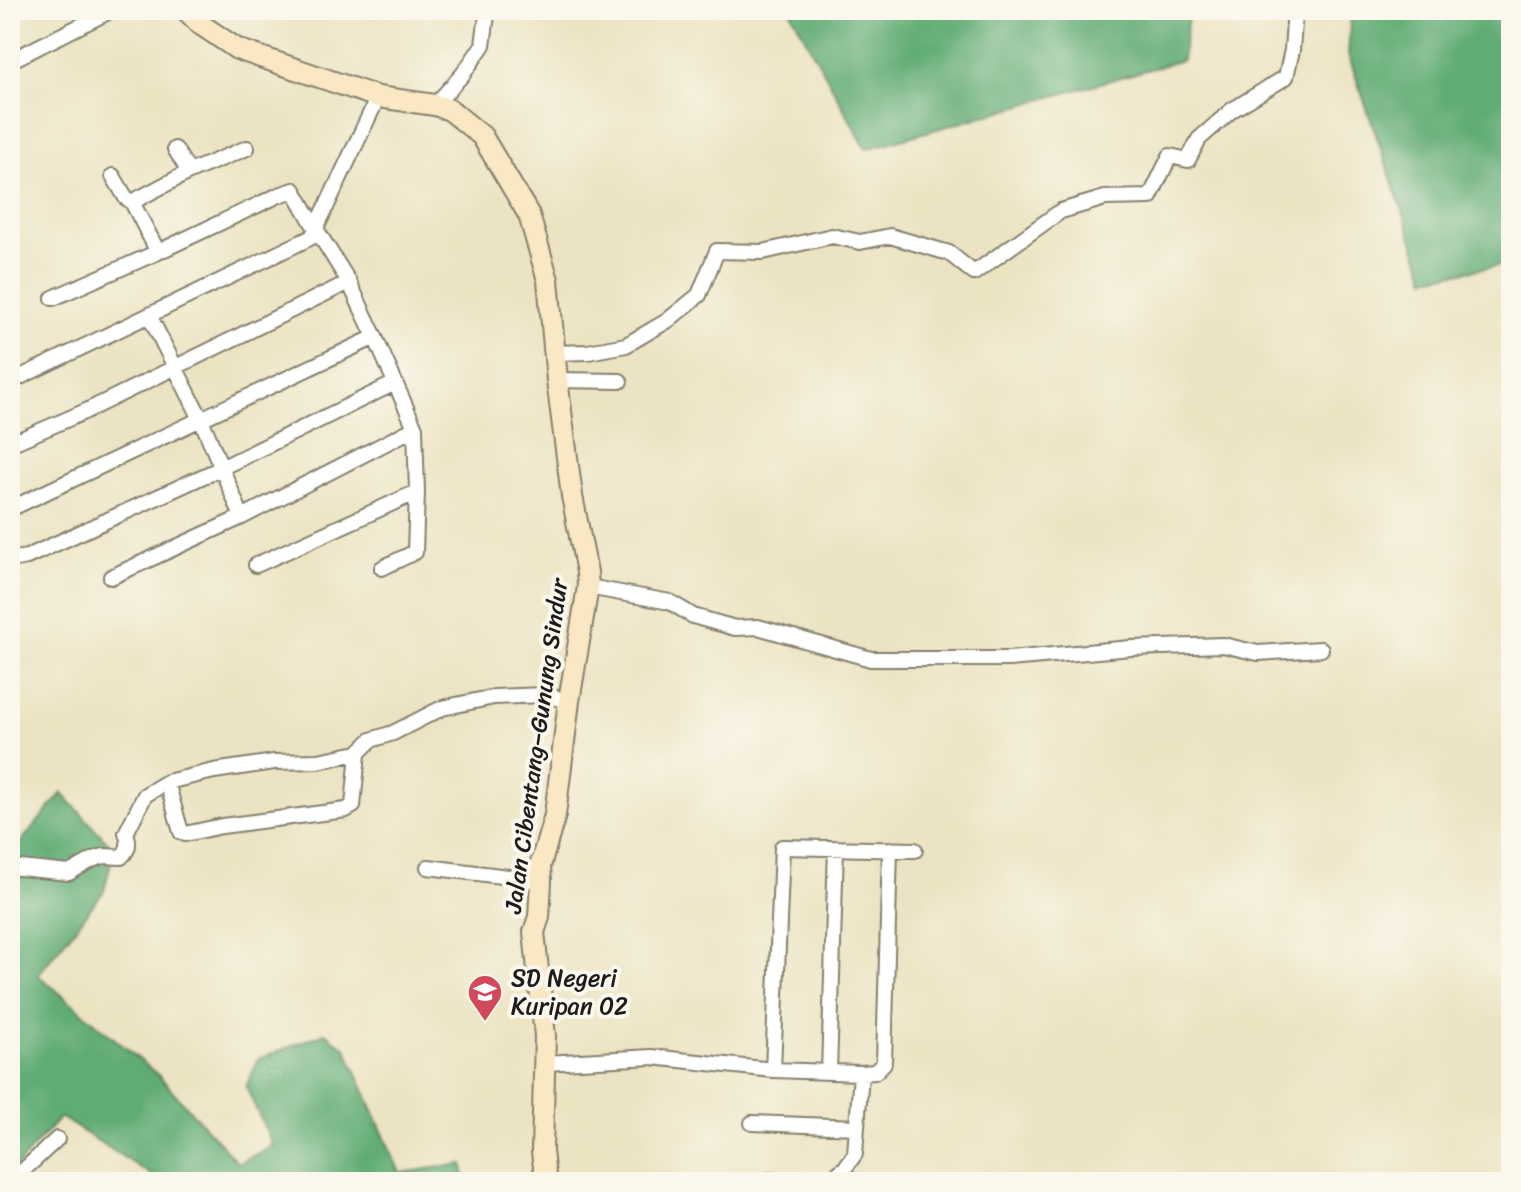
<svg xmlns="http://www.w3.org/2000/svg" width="1521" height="1192" viewBox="0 0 1521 1192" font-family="Sriracha,sans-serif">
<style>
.forest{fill:#60ac75;stroke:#3e6448;stroke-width:2}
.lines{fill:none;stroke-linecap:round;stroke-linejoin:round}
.street-casing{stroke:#84806e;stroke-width:18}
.secondary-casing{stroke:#84806e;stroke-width:24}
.street{stroke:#fff;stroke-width:14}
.secondary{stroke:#fae7c3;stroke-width:20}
.labels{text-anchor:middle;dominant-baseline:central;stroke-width:8;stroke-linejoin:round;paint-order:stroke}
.street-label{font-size:24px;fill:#1c1c1c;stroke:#fbf7ec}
.poi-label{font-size:24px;fill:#1c1c1c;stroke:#fbf7ec;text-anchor:start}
</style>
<rect width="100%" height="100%" fill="#fbf7ec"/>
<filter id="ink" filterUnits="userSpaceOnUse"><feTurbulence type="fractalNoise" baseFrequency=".0125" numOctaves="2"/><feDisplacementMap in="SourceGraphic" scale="16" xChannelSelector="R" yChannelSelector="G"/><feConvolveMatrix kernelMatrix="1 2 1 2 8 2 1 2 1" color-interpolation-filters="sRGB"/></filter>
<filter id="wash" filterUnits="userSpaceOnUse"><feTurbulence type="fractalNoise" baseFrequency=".006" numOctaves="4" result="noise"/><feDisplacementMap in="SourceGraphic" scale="32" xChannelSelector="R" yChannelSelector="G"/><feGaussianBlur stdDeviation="1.8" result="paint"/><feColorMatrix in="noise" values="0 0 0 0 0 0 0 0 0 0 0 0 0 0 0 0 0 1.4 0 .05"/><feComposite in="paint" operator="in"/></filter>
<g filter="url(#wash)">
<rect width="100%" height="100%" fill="#ebe3c1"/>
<path class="forest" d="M790 10H1189L1182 60 866 149Z
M1351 10H1511V264L1426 278 1348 54Z
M62 793 114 849 104 891 38 975 159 1076 238 1163 273 1146 246 1087 258 1059 325 1033 346 1048 400 1173 463 1164 465 1182H153V1176L60 1117 10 1174V855Z"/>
</g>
<g filter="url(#ink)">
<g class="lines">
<g class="street-casing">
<path id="street" d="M10 61 112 10
M435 105 463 74 483 45 487 15
M175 149 189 172
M113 176 126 198 132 202
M158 252 132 202 189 172 247 148
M53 298 158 252 279 195 294 190 316 229 349 282 375 337 415 428 417 492 415 552 382 568
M149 315 201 419 242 517
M554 353 588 352 626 345 667 321 699 295 717 251 763 252 832 236 860 242 890 236 949 253 974 273 1061 211 1105 198 1150 197 1170 156 1188 160 1199 139 1232 110 1286 77 1292 50 1295 10
M557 380 620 381
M10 382 312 237 378 97
M10 444 84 412 349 282
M10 509 375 337
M10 560 27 557 221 468 395 383
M256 565 417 492
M111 577 242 517 415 428
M588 587 670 602 693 616 735 628 758 627 871 659H1009L1131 648 1223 645 1258 653 1321 649
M167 782 181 832 185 834 222 826 346 810 353 806 358 753
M10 867 69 873 94 859 104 856 121 857C129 850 130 843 126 833L145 795 167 782 214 771 274 762 318 761 358 753 371 740 393 733 442 708 494 697 545 695 569 701
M428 867 541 881
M545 1063 652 1057 773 1070 861 1073 875 1072 884 1063 890 849
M773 1070 782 847 915 850
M829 1072 836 848
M752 1123 857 1127
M768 1180 828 1181 845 1168 855 1154 861 1073
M10 1181 13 1180 57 1139"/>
</g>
<g class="secondary-casing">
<path id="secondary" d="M186 10 200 24 237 49 378 97 435 105 450 110 482 136 529 215 548 280 557 380 572 496 587 572 588 587 569 701 555 815 540 866 541 881 539 917 534 932 545 1036 542 1152 546 1182"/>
</g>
<use href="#street" class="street"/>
<use href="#secondary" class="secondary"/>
</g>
</g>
<defs>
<g id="school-pin" transform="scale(1.8)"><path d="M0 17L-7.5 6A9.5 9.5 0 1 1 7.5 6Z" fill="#d1495b" stroke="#fbf7ec"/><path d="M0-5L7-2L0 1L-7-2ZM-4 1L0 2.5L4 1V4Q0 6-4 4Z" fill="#fff"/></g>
</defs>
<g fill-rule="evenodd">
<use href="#school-pin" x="485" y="992"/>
</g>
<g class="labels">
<g class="street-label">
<text transform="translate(536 746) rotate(-82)">Jalan Cibentang–Gunung Sindur</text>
</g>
<g class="poi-label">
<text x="511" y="978">SD Negeri<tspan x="511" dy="28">Kuripan 02</tspan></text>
</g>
</g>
<rect width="1521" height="1192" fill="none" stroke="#fbf7ec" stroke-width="40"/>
</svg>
